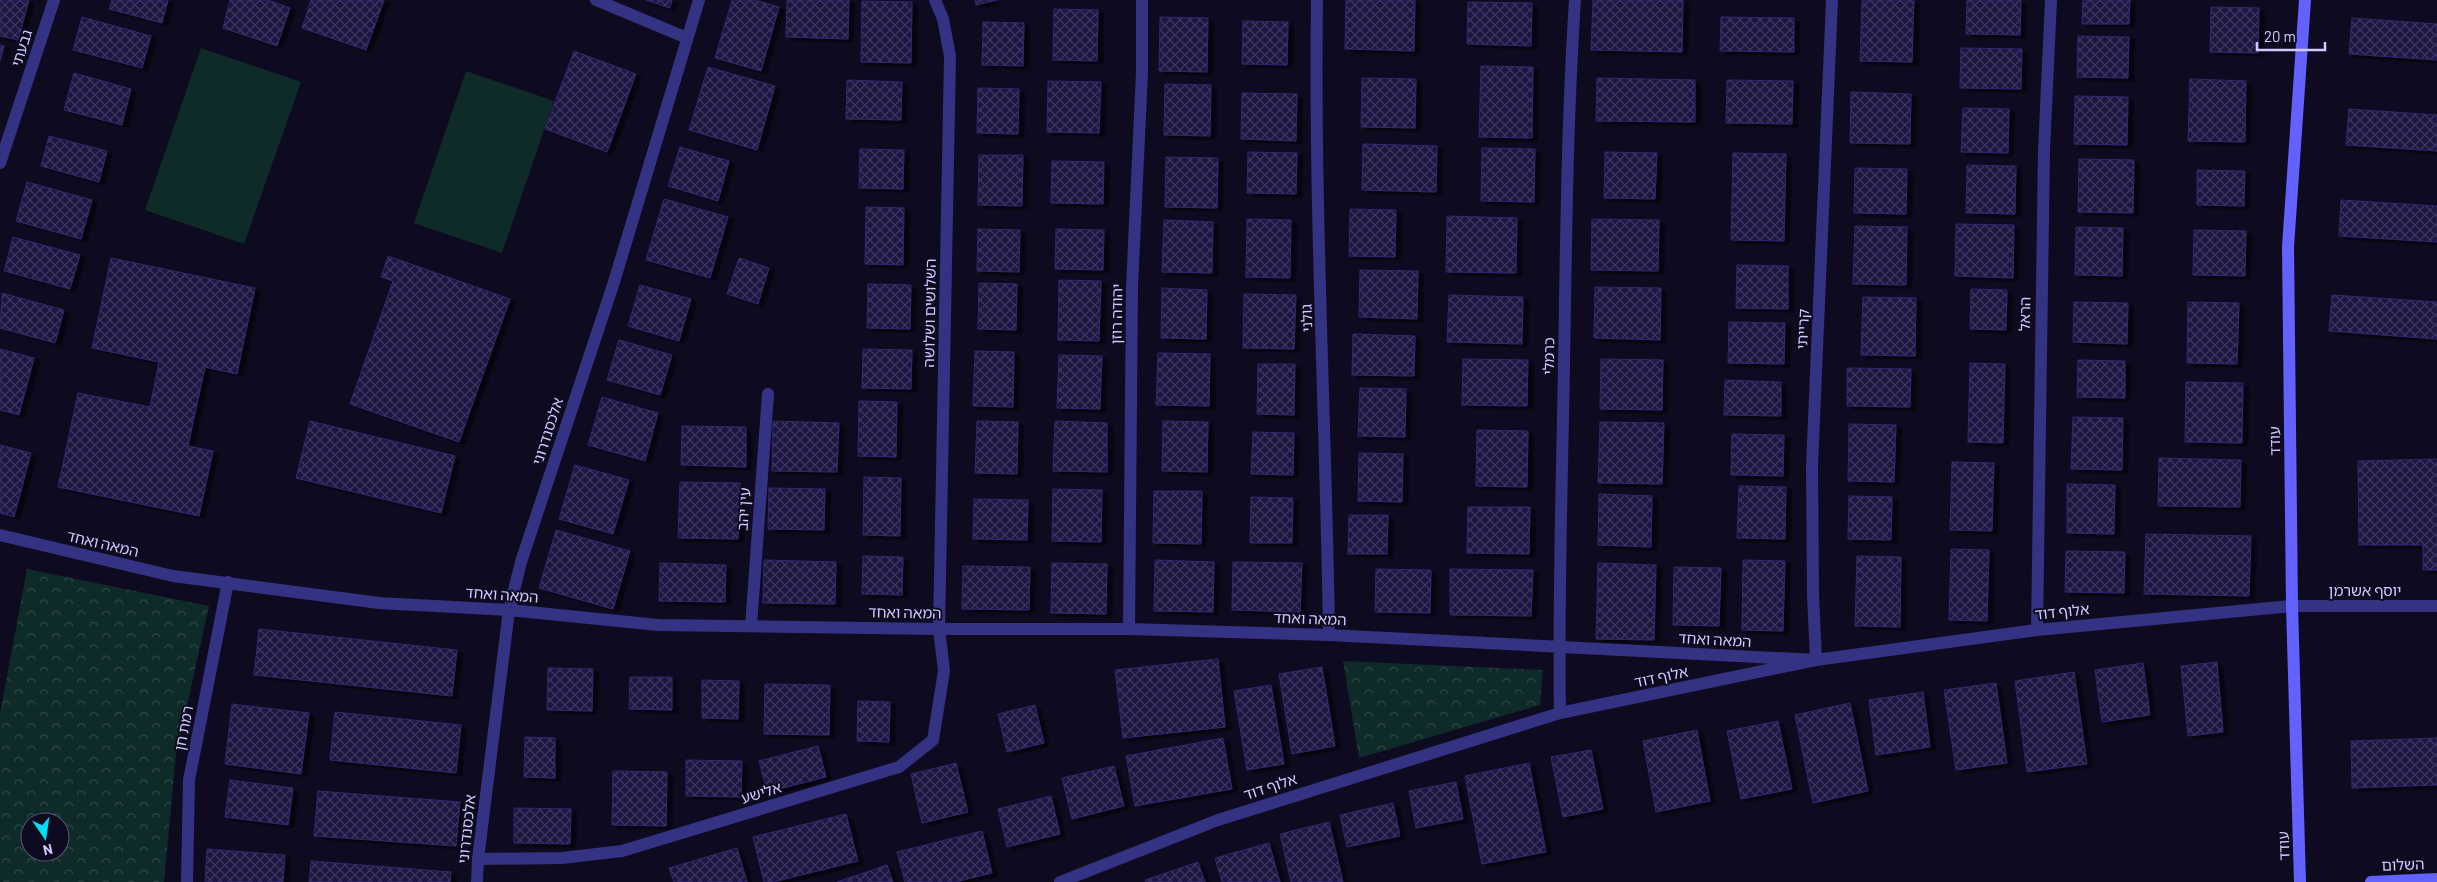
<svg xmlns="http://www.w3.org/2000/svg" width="2437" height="882" viewBox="0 0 2437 882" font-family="Barlow,'Noto Sans Hebrew',sans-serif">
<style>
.grass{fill:#0e2a29}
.park{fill:url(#park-crowns);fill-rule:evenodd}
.building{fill:url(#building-cross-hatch);stroke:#342670;filter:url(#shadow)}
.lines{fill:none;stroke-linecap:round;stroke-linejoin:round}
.street{stroke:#343282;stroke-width:12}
.secondary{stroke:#6361ff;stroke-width:12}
.labels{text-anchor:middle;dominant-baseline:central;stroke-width:4;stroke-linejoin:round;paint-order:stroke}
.street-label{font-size:15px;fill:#cfcaff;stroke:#0e0b20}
</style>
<defs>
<pattern id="park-crowns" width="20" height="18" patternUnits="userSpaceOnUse" patternTransform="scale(1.25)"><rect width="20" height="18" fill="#0e2a29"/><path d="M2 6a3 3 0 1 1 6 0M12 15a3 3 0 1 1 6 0" fill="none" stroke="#304849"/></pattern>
<pattern id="building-cross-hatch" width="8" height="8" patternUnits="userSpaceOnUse" patternTransform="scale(1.25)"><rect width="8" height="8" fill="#1e1642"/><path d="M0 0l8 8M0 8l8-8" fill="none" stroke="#3e375e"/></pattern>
<filter id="shadow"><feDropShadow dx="5.5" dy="3" stdDeviation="1" flood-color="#0009"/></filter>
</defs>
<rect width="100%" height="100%" fill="#0e0b20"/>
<path class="grass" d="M201 48 301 82 244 244 145 210Z
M466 71 554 101 502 253 414 223Z"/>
<path class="park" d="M27 569 209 606 176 755 164 882H0V714ZM30 822H60V852H30Z
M1343 661 1543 670 1540 705 1359 758Z"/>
<path class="building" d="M0 0H29L18 40 0 36Z
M112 0H168L162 23 109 9Z
M230 0H268L290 8 277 46 223 28Z
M311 0H384L366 50 302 28Z
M646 0H672L670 8Z
M732 0H755L779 7 761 71 715 58Z
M787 0H849L848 39 786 37Z
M975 0H997L976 5Z
M1346 0H1415L1414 51 1345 49Z
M1593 0H1683L1682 52 1591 50Z
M1862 0H1914L1912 62 1860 61Z
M1967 0H2021L2020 35 1966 34Z
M2083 0H2130L2129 24H2082Z
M862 1 912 2 911 63 861 62Z
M1468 2 1532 3 1531 46 1467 44Z
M2211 7 2259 8 2258 53 2210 52Z
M1054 9 1098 10 1097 61 1053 60Z
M82 17 151 36 142 68 73 50Z
M1160 17 1208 18 1207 72 1159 71Z
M1721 17 1794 18V52L1720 51Z
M2352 18 2437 24V60L2349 54Z
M1243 21 1288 22 1287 65 1242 64Z
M983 22 1024 23 1023 66 982 65Z
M2078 36 2129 37 2128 78 2077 77Z
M0 45 4 46 0 61Z
M1961 48 2022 49 2021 89 1960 88Z
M574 51 636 74 607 152 545 129Z
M1481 66 1533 67 1532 138 1479 137Z
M708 67 775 86 757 150 689 130Z
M74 73 131 89 122 125 64 110Z
M1362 78 1416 79 1415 128 1361 127Z
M1597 78 1695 80V122L1596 121Z
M2190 79 2246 81 2245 142 2188 141Z
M847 80 902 82 901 120 846 119Z
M1727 80 1793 81 1792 124 1726 123Z
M1048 81 1101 82 1099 133 1047 132Z
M1165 84 1211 85 1210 136 1164 135Z
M978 88 1019 89 1018 134 977 133Z
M1851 92 1911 94 1910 144 1850 143Z
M1242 93 1297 94 1296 141 1241 139Z
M2075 96 2128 97 2127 145 2074 144Z
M1963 108 2009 109 2008 153 1961 152Z
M2349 109 2437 115V151L2346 145Z
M49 136 107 151 99 182 41 166Z
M1363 144 1437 146 1436 192 1362 190Z
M680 147 729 161 718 201 668 186Z
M1482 148 1535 149 1534 202 1481 201Z
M860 149 904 150 903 189 859 188Z
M1248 152 1297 153 1296 194 1247 193Z
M1605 152 1657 153 1655 199 1604 198Z
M1733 153 1786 154 1784 241 1731 240Z
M979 155H1023L1022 206 978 205Z
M1166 157 1218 158 1217 208 1165 207Z
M2079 159 2134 160 2133 213 2078 212Z
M1052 161 1104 162 1103 204 1051 203Z
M1967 165 2016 166 2015 214 1966 213Z
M1855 168 1907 169 1906 214 1854 213Z
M2197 170 2245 171 2244 206 2197 205Z
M27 182 92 200 81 239 16 221Z
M664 199 728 217 710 278 646 260Z
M2341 200 2437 206V242L2339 236Z
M866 207 904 208 903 265 865 264Z
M1350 209 1396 210 1395 257 1349 256Z
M1447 216 1517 218 1516 273 1446 272Z
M1247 219 1291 220 1290 278 1246 277Z
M1592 219 1659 220 1658 271 1591 270Z
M1164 220 1213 222 1212 273 1162 272Z
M1956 224 2014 225 2013 278 1955 276Z
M1855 226 1907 227 1906 285 1853 284Z
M2076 227 2123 228 2122 276 2075 275Z
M978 229 1020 230 1019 272 977 271Z
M1056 229 1104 230 1103 270 1055 269Z
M2194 230 2246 231 2245 276 2193 275Z
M13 237 80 255 70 289 4 271Z
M388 256 510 299 459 442 350 404 393 281 381 277Z
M111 258 255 288 237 374 205 367 188 446 213 451 199 516 58 487 78 393 150 407 159 362 92 348Z
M739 258 769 268 758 304 727 294Z
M1737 265 1788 266V309L1736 308Z
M1360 270 1418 271 1417 319 1359 317Z
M1059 280 1101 281 1099 341 1058 340Z
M979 283 1017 284 1016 330 978 329Z
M868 284 911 285 910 329 867 328Z
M640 285 691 299 679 341 628 326Z
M1595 287 1661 288 1660 340 1594 338Z
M1162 288 1207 290 1206 339 1161 338Z
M1971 289 2007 290 2006 330 1970 329Z
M2 293 64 310 55 343 0 328Z
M1244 294 1296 295 1294 349 1243 348Z
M1449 295 1523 297 1522 344 1447 342Z
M2332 295 2437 302V339L2329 331Z
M1863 297 1916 298 1915 356 1861 355Z
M2074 302 2128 303 2127 344 2073 342Z
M2188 302 2239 303 2237 364 2187 363Z
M1729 322 1785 323 1784 364 1728 363Z
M1353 334 1415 336 1414 376 1352 375Z
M619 340 672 355 660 395 607 380Z
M0 349 34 358 19 415 0 410Z
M863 349 912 350 911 389 862 388Z
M975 351 1014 352 1013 407 973 406Z
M1158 353 1210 354 1209 406 1156 405Z
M1059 355 1102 356 1100 409 1057 408Z
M1463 359 1528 360 1527 406 1462 405Z
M1601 359 1663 360 1662 410 1600 409Z
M2078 360 2125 361V398L2077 397Z
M1970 363 2005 364 2003 443 1968 442Z
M1258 364H1295L1294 415 1257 414Z
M1847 368 1911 369 1910 407 1847 406Z
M1725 380 1781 382V416L1724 415Z
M2186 382 2243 383 2242 443 2185 442Z
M1360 388 1406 389 1405 437 1358 436Z
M602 397 658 413 645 461 588 445Z
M859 401 897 402 896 457 858 456Z
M2073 417 2123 418 2122 470 2071 469Z
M310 421 455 456 441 513 296 478Z
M773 421 839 423 837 472 772 471Z
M977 421 1018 422 1017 474 975 473Z
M1055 421 1107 423V472L1053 471Z
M1163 421 1208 422 1207 472 1162 471Z
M1600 422 1664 423 1662 484 1598 483Z
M1849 424 1896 425 1894 482 1848 481Z
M682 426 746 427V467L681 465Z
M1477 430 1528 431 1527 487 1476 486Z
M1253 432 1294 433 1293 475 1251 474Z
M1732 434 1784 435 1783 476 1731 475Z
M0 445 31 453 14 517 0 513Z
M1359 453 1403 454 1402 502 1358 501Z
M2159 458 2241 460 2240 507 2158 506Z
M2437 459V570H2423V545H2359L2358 461Z
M1952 462 1994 463 1992 531 1950 530Z
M575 465 629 480 613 534 559 519Z
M864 477 901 478 900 536 863 535Z
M680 482 740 483 738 539 678 538Z
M2067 484 2115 485 2114 534 2067 533Z
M1739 486 1786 487 1785 539 1737 538Z
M769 488 825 489 824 530 768 529Z
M1053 489 1102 490 1101 542 1052 541Z
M1154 491H1202L1201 544 1153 543Z
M1599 494 1652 496 1651 547 1598 545Z
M1849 496 1892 497 1891 540 1848 539Z
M1251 497 1293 498 1292 543H1250Z
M974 499 1028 500 1027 540 973 539Z
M1468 507H1530L1529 554 1467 553Z
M1349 515H1388L1387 554H1348Z
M556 530 630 551 613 609 539 588Z
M2146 534 2251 536 2249 596 2144 594Z
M1951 549 1989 550 1987 621 1949 620Z
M2066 551 2125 552 2124 593 2065 592Z
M863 556 903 557 902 595 862 594Z
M1857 556 1901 557 1900 627 1855 626Z
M764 560 836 562 835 604 763 603Z
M1155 560 1214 562 1213 612 1154 611Z
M1743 560 1785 561 1783 631 1742 630Z
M1233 562 1302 563 1300 612 1232 610Z
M660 563 726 565 725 602 659 601Z
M1052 563 1107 564 1106 614 1051 613Z
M1598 563 1656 565 1654 640 1596 639Z
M963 566 1030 567 1029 610 962 609Z
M1674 567 1721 568 1719 626 1673 625Z
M1376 569 1431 570 1430 613 1375 612Z
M1450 569 1533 570 1531 616 1450 615Z
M259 629 457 650 452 696 254 675Z
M1218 659 1225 727 1123 738 1115 670Z
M2217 662 2223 732 2188 736 2181 666Z
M2143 663 2150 715 2102 722 2095 670Z
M1322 667 1335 746 1292 754 1279 674Z
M548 668 593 669 592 711 547 710Z
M2074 672 2087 764 2027 772 2015 681Z
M630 677H672V710L629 709Z
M702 680 739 681 738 719 702 718Z
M1996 683 2007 763 1956 770 1944 690Z
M765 684 830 685 829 735 764 734Z
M1271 685 1284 764 1247 770 1234 691Z
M1923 692 1930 747 1876 755 1869 700Z
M858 701 890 702 889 742 857 741Z
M1850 703 1868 791 1813 803 1795 715Z
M232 704 309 713 301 774 225 764Z
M1035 705 1044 743 1007 752 998 714Z
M335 712 461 725 456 773 330 760Z
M1778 721 1792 789 1741 799 1727 731Z
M1697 730 1710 801 1656 812 1643 741Z
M525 737 555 738V778L524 777Z
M1223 738 1232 789 1135 806 1126 756Z
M2437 738V785L2352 788 2351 741Z
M818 746 826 777 767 792 759 761Z
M1591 750 1603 809 1563 817 1551 757Z
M686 760 742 761 741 797 686 796Z
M956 763 968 812 922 823 911 774Z
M1529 763 1546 852 1482 864 1465 776Z
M1114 766 1124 806 1072 819 1062 778Z
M613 771 667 772 666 826 612 825Z
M230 780 293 788 288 825 225 817Z
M1456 782 1463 819 1416 828 1409 791Z
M318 791 460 802 456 846 314 836Z
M1051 796 1060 834 1007 847 998 809Z
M1393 803 1400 836 1347 847 1340 815Z
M514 808 571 809 570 844 514 843Z
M846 814 858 861 773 882H764L753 837Z
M1329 822 1343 882H1291L1280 834Z
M982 831 992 873 955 882H905L897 852Z
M1269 843 1280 882H1222L1215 858Z
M737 848 747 882H674L669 868Z
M207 849 285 855 283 882H205Z
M311 861 451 872 450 882H309Z
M1198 862 1205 882H1146L1145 880Z
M887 865 893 882H837Z"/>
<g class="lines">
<path class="street" d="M596 0 687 38
M1317 0C1314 212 1326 423 1329 635
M0 163 54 0
M0 535 173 576 379 603 509 610 658 625 939 629H1129L1329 635 1816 660
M751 626 768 394
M1129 629 1132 287 1142 72V0
M2037 630 2044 151 2051 0
M1816 660 1813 595 1812 466 1832 0
M1560 713C1558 597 1562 482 1564 366 1566 244 1567 122 1575 0
M478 859 562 858 622 851 899 767 933 740 944 671 939 629 950 56 943 19 935 0
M187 882 189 780 228 582
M477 882 478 859 509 610 521 562 614 282 699 0
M1060 882 1218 820 1560 713 1816 660 2037 630 2292 606H2437"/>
<path class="secondary" d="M2300 882 2292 606 2288 247 2305 0
M2371 882 2437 879"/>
</g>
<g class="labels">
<g class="street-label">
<text transform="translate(21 48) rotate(-72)">גבעתי</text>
<text transform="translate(929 313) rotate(-89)">השלושים ושלושה</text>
<text transform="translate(1116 314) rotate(-89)">יהודה רוזן</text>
<text transform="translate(2024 314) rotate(-89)">הראל</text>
<text transform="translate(1306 318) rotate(-92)">גולני</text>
<text transform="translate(1802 329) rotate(-87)">קרייתי</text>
<text transform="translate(1548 356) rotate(-89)">כרמלי</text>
<text transform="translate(547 431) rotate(-72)">אלכסנדרוני</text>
<text transform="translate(2274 441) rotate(-91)">עודד</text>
<text transform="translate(743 509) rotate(-86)">עין יהב</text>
<text transform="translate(103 543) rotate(13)">המאה ואחד</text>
<text x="2365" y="590">יוסף אשרמן</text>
<text transform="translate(502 594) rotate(4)">המאה ואחד</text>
<text transform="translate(2062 611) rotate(-6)">אלוף דוד</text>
<text transform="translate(905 612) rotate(1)">המאה ואחד</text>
<text transform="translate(1310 618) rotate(2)">המאה ואחד</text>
<text transform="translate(1715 639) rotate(3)">המאה ואחד</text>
<text transform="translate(1661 676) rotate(-12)">אלוף דוד</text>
<text transform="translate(183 728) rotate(-79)">רמת חן</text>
<text transform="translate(1270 786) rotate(-18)">אלוף דוד</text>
<text transform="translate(761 792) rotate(-17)">אלישע</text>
<text transform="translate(466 829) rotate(-84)">אלכסנדרוני</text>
<text transform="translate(2283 846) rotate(-92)">עודד</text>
<text transform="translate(2403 864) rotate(-2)">השלום</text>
</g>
</g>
<g transform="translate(45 837) rotate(167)"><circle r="24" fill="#0e0b20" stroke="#5b5779"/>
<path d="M0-4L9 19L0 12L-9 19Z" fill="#00dff5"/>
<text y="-8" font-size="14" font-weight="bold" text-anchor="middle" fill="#cfcaff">N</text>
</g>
<path d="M2257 42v8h68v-8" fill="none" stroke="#cfcaff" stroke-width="2.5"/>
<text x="2264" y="42" font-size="15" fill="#cfcaff" stroke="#0e0b20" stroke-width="4" paint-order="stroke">20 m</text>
</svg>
